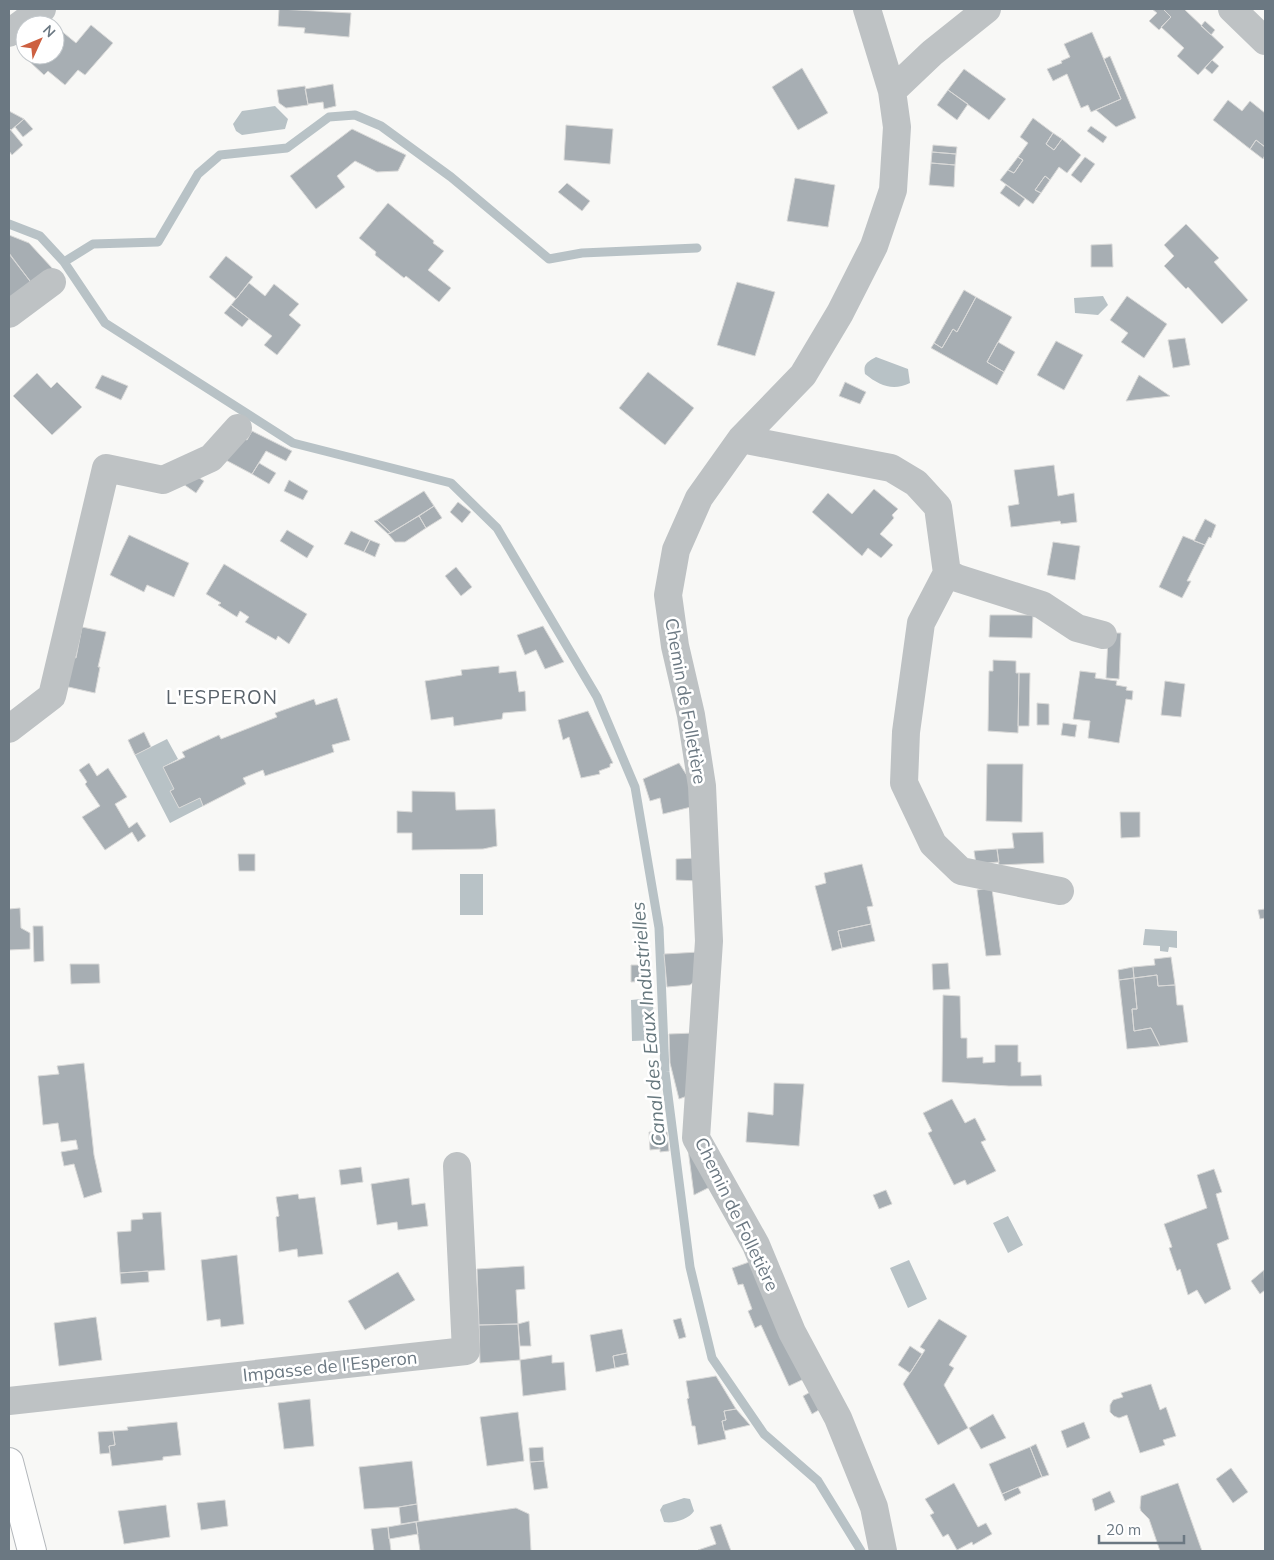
<svg xmlns="http://www.w3.org/2000/svg" width="1274" height="1560" viewBox="0 0 1274 1560" font-family="Mulish,sans-serif">
<style>
.water{fill:#b8c2c6}
.lines{fill:none;stroke-linecap:round;stroke-linejoin:round}
.stream{stroke:#b8c2c6;stroke-width:9}
.building{fill:#a7aeb3;stroke:#d9d9d8}
.secondary-casing{stroke:#b3b7bb;stroke-width:30}
.street{stroke:#bec2c4;stroke-width:28}
.secondary{stroke:#fff;stroke-width:28}
.labels{text-anchor:middle;dominant-baseline:central;stroke-width:5;stroke-linejoin:round;paint-order:stroke}
.street-label{font-size:18px;fill:#6b7882;stroke:#fff}
.neighbourhood-label{font-size:19px;letter-spacing:1px;fill:#586169;stroke:#fff}
.water-label{font-size:19px;font-style:italic;fill:#67787e;stroke:#fff}
</style>
<rect width="100%" height="100%" fill="#f8f8f6"/>
<path class="water" d="M275 106 288 119 285 129 242 135 236 131 233 124 242 111Z
M1103 296 1108 305 1098 315 1075 313 1074 298Z
M876 357 908 369 910 383C893 391 880 386 865 374 863 364 867 362 876 357Z
M167 739 178 759 163 767 174 789 170 791 179 808 200 798 203 806 170 823 135 755Z
M460 874H483V915H460Z
M1145 929 1177 931V948L1169 947 1168 952 1160 951V946L1143 945Z
M652 998 657 1040 632 1041 631 1000Z
M1008 1216 1023 1245 1008 1253 993 1223Z
M909 1260 927 1299 908 1308 890 1268Z
M684 1498 690 1499 694 1511C689 1519 674 1524 664 1522L660 1510 663 1505Z"/>
<g class="lines">
<path class="stream" d="M9 224 40 236 64 262 105 323 293 443 451 483 497 528 597 697 635 787 659 928 665 1072 690 1267 712 1358 764 1434 818 1481 861 1551
M64 262 93 244 158 242 198 174 220 155 287 148 329 117 355 115 381 126 451 177 549 259 582 253 697 248"/>
</g>
<path class="building" d="M279 9 351 13 349 37 304 33 305 28 278 26Z
M1152 9H1163L1171 17 1159 30 1149 21 1157 13Z
M1163 9H1184L1224 47 1198 75 1177 56 1184 48 1161 27 1171 17Z
M1205 21 1215 30 1211 35 1201 26Z
M91 25 113 43 85 75 78 70 65 85 48 71 44 75 30 62 36 55H55V34L59 29 76 43Z
M1092 32 1121 99 1091 112 1088 105 1081 108 1067 74 1053 81 1047 69 1062 63 1061 61 1070 57 1064 44Z
M1110 56 1136 118 1116 127 1096 110 1121 99 1104 59Z
M1212 60 1219 66 1212 74 1205 68Z
M802 68 828 113 798 130 772 87Z
M964 69 1006 99 989 120 948 90Z
M333 84 336 106 324 109 323 102 308 104 305 89Z
M305 86 308 105 286 108 279 103 277 90Z
M948 90 968 104 957 120 937 105Z
M1228 100 1242 111 1250 101 1265 113V147L1256 140 1250 149 1213 120Z
M9 111 24 119 11 130 9 128Z
M1033 118 1053 133 1046 144 1054 150 1062 139 1081 155 1067 173 1059 167 1050 180 1045 176 1035 190 1041 193 1033 204 1000 180 1008 170 1014 173 1023 160 1018 157 1028 143 1020 137Z
M24 119 33 129 23 137 15 127Z
M566 125 613 129 610 164 564 160Z
M1091 126 1107 137 1103 143 1087 131Z
M9 128 23 145 12 155 9 151Z
M352 129 406 155 398 171 377 172 355 161 337 176 345 187 316 209 290 176Z
M1053 133 1062 139 1054 150 1046 144Z
M1256 140 1265 147V155L1263 159 1250 149Z
M933 145 957 147 956 154 932 152Z
M932 152 956 154 955 165 931 163Z
M1018 157 1023 160 1014 173 1008 170Z
M1085 157 1095 164 1081 183 1071 175Z
M931 163 955 165 954 187 929 185Z
M1045 176 1050 180 1041 193 1035 190Z
M795 178 835 185 828 227 787 221Z
M567 183 590 201 582 211 558 192Z
M1006 185 1025 199 1019 207 1000 193Z
M388 203 434 241 433 243 444 251 428 270 451 288 439 302 406 276 404 278 375 255 376 252 359 238Z
M1186 224 1219 258 1214 262 1248 300 1222 324 1188 287 1186 289 1164 266 1174 256 1164 245Z
M9 235 29 243 53 269 33 285 9 254Z
M1112 244 1113 267H1091V245Z
M9 253 33 285 9 304Z
M226 256 253 277 236 299 209 277Z
M737 282 775 292 755 356 717 345Z
M249 283 265 296 274 284 299 304 289 315 301 325 277 355 264 345 272 336 231 305Z
M964 290 976 297 957 332 953 329 942 348 934 343Z
M1127 296 1167 324 1144 358 1121 342 1128 333 1110 320Z
M976 297 1012 317 987 362 1004 372 997 385 931 348 934 343 942 348 953 329 957 332Z
M231 305 249 319 242 327 224 313Z
M1185 338 1190 365 1173 368 1168 340Z
M1056 341 1083 355 1064 390 1037 375Z
M998 342 1015 352 1004 372 987 362Z
M648 372 694 408 665 445 619 408Z
M37 373 51 388 57 382 82 407 52 435 13 396Z
M102 375 128 386 121 400 95 388Z
M1139 375 1170 396 1126 401Z
M845 382 866 392 860 404 839 396Z
M252 431 292 451 286 461 266 451 252 474 220 457 239 436 247 440Z
M259 463 276 473 269 484 252 474Z
M1054 465 1058 496 1074 493 1077 522 1061 524 1060 521 1011 527 1008 506 1019 504 1014 470Z
M190 472 204 481 196 493 176 479Z
M289 480 308 491 303 500 284 491Z
M874 489 898 509 892 515 894 518 880 534 893 545 881 558 868 548 862 556 812 512 828 493 852 514Z
M424 491 434 506 391 533 377 520Z
M458 502 471 512 462 523 450 512Z
M434 506 442 518 426 528 419 516Z
M419 516 426 528 405 542H395L388 534Z
M1205 519 1216 525 1211 538 1209 537 1205 545 1194 541Z
M377 520 391 533 388 534 374 521Z
M287 530 314 546 307 558 280 541Z
M351 531 370 540 364 552 344 544Z
M129 535 189 563 174 597 147 585 144 592 110 575Z
M1183 536 1205 545 1187 581H1191L1182 598 1159 587Z
M370 540 380 544 375 557 364 552Z
M1053 542 1080 546 1075 580 1047 575Z
M224 564 307 614 289 644 278 636 276 640 245 622 249 617 240 611 237 617 218 605 221 603 206 594Z
M456 567 472 587 461 596 445 576Z
M990 615H1033L1032 638 989 637Z
M543 626 564 662 545 669 536 650 525 655 517 635Z
M82 627 106 632 98 667H100L95 693 64 686 71 657 76 658Z
M1111 633H1121L1119 679 1106 678 1108 639Z
M993 660 1016 661V673H1019L1018 733 988 731 989 671H993Z
M499 666V673L516 671 519 692 525 691 526 711 503 713 502 719 454 726 453 717 431 720 425 681 462 675 461 670Z
M1080 671 1096 673 1095 678 1117 681 1116 685 1127 687 1126 690 1133 691 1132 700 1126 699 1119 743 1088 738 1090 721 1073 719Z
M1019 673H1030L1029 726H1018Z
M1165 681 1185 684 1181 717 1161 715Z
M337 698 350 740 332 745 334 752 265 776 263 770 243 778 246 784 203 806 200 798 179 808 170 791 174 789 163 767 185 757 182 752 219 735 221 739 277 717 275 713 314 699 316 705Z
M1037 703 1049 704V725H1037Z
M588 711 613 763 610 764V767L599 771 600 774 581 778 569 737 563 740 558 720Z
M1063 723 1077 725 1075 737 1061 735Z
M144 732 151 747 135 755 128 740Z
M89 763 97 776 108 768 127 797 115 804 129 828 137 822 146 836 138 842 132 832 105 850 82 817 100 806 85 784 87 782 79 770Z
M679 763 695 788V806L663 814 660 798 650 801 643 779Z
M987 764H1023L1022 822 986 821Z
M412 791 455 792 456 810 495 809 497 846 483 849 412 850V833H397V811L412 812Z
M1120 812H1140V837L1121 838Z
M1043 832 1044 863 999 865 997 849 1014 848 1012 833Z
M997 849 999 862 976 864 974 851Z
M238 854H255V871H239Z
M697 858 699 881 676 880V859Z
M862 864 873 906 867 907 871 924 838 931 842 948 832 951 815 886 826 883 824 873Z
M989 888 992 889 1001 955 986 956 977 890Z
M20 908 21 928 30 933V949L9 950V909Z
M1265 909V918L1260 919 1258 910Z
M871 924 875 941 842 948 838 931Z
M33 926H43L44 961 34 962Z
M699 952 698 979 690 985 667 987 664 954Z
M1171 957 1175 985 1158 986 1157 975 1134 978 1133 967 1155 965 1154 959Z
M948 963 950 989 933 990 932 964Z
M70 964H99L100 983 71 984Z
M631 965H650L651 981 631 982Z
M1133 967 1134 978 1119 980 1118 970Z
M1157 975 1158 986 1175 985 1177 1005H1183L1188 1042 1160 1046 1151 1028 1134 1031 1132 1009H1137L1134 978Z
M1134 978 1137 1009H1132L1134 1031 1151 1028 1160 1046 1127 1049 1119 980Z
M943 995 960 996 961 1038H967V1058L983 1057V1063L995 1062V1045H1018V1062H1021V1076L1041 1075 1042 1086H1009L942 1082Z
M694 1033 690 1095 679 1099 670 1063 669 1034Z
M84 1063 94 1155 102 1192 84 1198 74 1164 64 1166 61 1152 78 1149 76 1140 61 1142 58 1123 43 1125 38 1076 59 1074 57 1066Z
M774 1083 804 1084 799 1146 746 1142 748 1112 773 1115Z
M952 1099 965 1123 975 1118 986 1140 981 1142 996 1171 967 1185 965 1180 954 1185 928 1133 932 1131 923 1113Z
M649 1132H667L669 1151 660 1152V1149L650 1150Z
M688 1149 712 1186 694 1195Z
M361 1167 363 1182 341 1185 339 1170Z
M1214 1169 1222 1192 1216 1194 1229 1239 1217 1244 1231 1289 1205 1304 1197 1290 1188 1295 1180 1269 1177 1271 1169 1248 1172 1247 1164 1224 1207 1208 1197 1175Z
M409 1178 412 1205 425 1203 428 1226 398 1230 397 1222 377 1225 371 1184Z
M886 1190 892 1204 879 1209 873 1195Z
M298 1194 299 1199 315 1197 323 1254 298 1257 297 1249 279 1252 276 1217 279 1216 276 1197Z
M161 1212 165 1270 120 1273 117 1232 131 1231V1220L143 1219 142 1213Z
M237 1255 244 1324 221 1327 220 1319 207 1321 201 1260Z
M755 1260 806 1378 789 1386 761 1325 755 1328 748 1311 752 1309 743 1284 738 1285 732 1268Z
M524 1266 525 1289 516 1290 518 1324 479 1325 477 1269Z
M1264 1270 1265 1290 1260 1294 1251 1281Z
M148 1271 149 1282 121 1284 120 1273Z
M398 1272 415 1300 365 1330 348 1301Z
M96 1317 102 1360 59 1366 54 1323Z
M681 1318 686 1337 679 1339 673 1320Z
M939 1319 967 1336 949 1365 954 1368 944 1385 968 1428 938 1445 903 1384 925 1350 920 1347Z
M529 1321 531 1346H520L518 1324Z
M518 1324 520 1360 480 1363 479 1325Z
M622 1329 627 1353 613 1356 615 1368 596 1372 590 1335Z
M910 1346 922 1354 910 1373 898 1365Z
M627 1353 629 1365 615 1368 613 1356Z
M552 1355V1363L564 1362 566 1390 523 1396 520 1360Z
M716 1376 736 1409 724 1411 726 1420 722 1421 726 1439 698 1445 695 1426H692L687 1399 689 1398 686 1381Z
M1151 1384 1160 1410 1166 1407 1176 1436 1163 1440 1165 1445 1140 1453 1127 1415 1119 1418 1114 1416 1110 1412V1405L1113 1400 1123 1397 1121 1393Z
M814 1390 824 1407 812 1414 803 1396Z
M310 1399 314 1446 284 1449 278 1403Z
M736 1409 750 1425 724 1431 722 1421 726 1420 724 1411Z
M518 1412 524 1461 487 1466 480 1417Z
M993 1414 1006 1438 981 1449 969 1428Z
M177 1422 181 1455 163 1457V1460L112 1466 109 1446 115 1445 113 1431 128 1430 127 1427Z
M1084 1422 1090 1438 1067 1448 1061 1431Z
M113 1431 115 1445 109 1446 110 1453 100 1454 98 1432Z
M1036 1444 1049 1475 1042 1477 1030 1447Z
M543 1447 544 1461 530 1462 529 1448Z
M1030 1447 1042 1477 1002 1494 989 1464Z
M412 1461 417 1504 399 1507 364 1509 359 1467Z
M544 1461 548 1488 534 1490 530 1462Z
M1231 1468 1248 1492 1233 1503 1216 1479Z
M954 1483 978 1527 986 1523 992 1534 973 1545 972 1542 957 1550 948 1534 943 1537 930 1515 934 1513 925 1499Z
M1178 1483 1202 1551H1160L1149 1519 1141 1511 1140 1508 1141 1496Z
M1018 1487 1021 1493 1005 1501 1002 1494Z
M1110 1491 1115 1502 1095 1511 1092 1499Z
M225 1500 228 1526 201 1530 197 1503Z
M417 1504 419 1521 401 1524 399 1507Z
M166 1505 170 1537 124 1544 118 1511Z
M516 1508 529 1514 531 1551H420L416 1522Z
M416 1522 418 1534 389 1539 388 1527Z
M721 1524 731 1551H698V1550L716 1544 710 1527Z
M388 1527 391 1551H374L371 1529Z"/>
<g class="lines">
<g class="secondary-casing">
<path id="secondary" d="M9 1462 32 1551"/>
</g>
<path class="street" d="M867 9 892 91
M1232 9 1265 41
M9 33 42 9
M9 314 52 282
M741 439 891 468 916 483 938 507 947 573 957 578 1042 605 1077 628 1103 635
M947 573 921 623 906 732 904 783 933 844 961 871 1060 891
M9 729 52 696 106 468 163 480 211 458 238 428
M9 1401 466 1351 457 1166
M883 1551 874 1507 838 1418 792 1332 756 1245 696 1138 709 941 702 786 691 715 675 646 668 595 676 550 699 498 741 439 803 375 840 313 874 246 893 190 897 127 892 91 932 53 987 9"/>
<use href="#secondary" class="secondary"/>
</g>
<g class="labels">
<g class="street-label">
<text transform="translate(686 701) rotate(80)">Chemin de Folletière</text>
<text transform="translate(737 1214) rotate(64)">Chemin de Folletière</text>
<text transform="translate(330 1366) rotate(-6)">Impasse de l'Esperon</text>
</g>
<g class="neighbourhood-label">
<text x="222" y="697">L'ESPERON</text>
</g>
<g class="water-label">
<text transform="translate(648 1024) rotate(-95)">Canal des Eaux Industrielles</text>
</g>
</g>
<rect width="1274" height="1560" fill="none" stroke="#6b7882" stroke-width="20"/>
<g transform="translate(40 40) rotate(46)"><circle r="24" fill="#ffffff" stroke="#c4c9cd"/>
<path d="M0-4L9 19L0 12L-9 19Z" fill="#cd6041"/>
<text y="-8" font-size="14" font-weight="bold" text-anchor="middle" fill="#6b7882">N</text>
</g>
<path d="M1099 1535v8h85v-8" fill="none" stroke="#6b7882" stroke-width="2.5"/>
<text x="1106" y="1535" font-size="15" fill="#6b7882" stroke="#ffffff" stroke-width="4" paint-order="stroke">20 m</text>
</svg>
